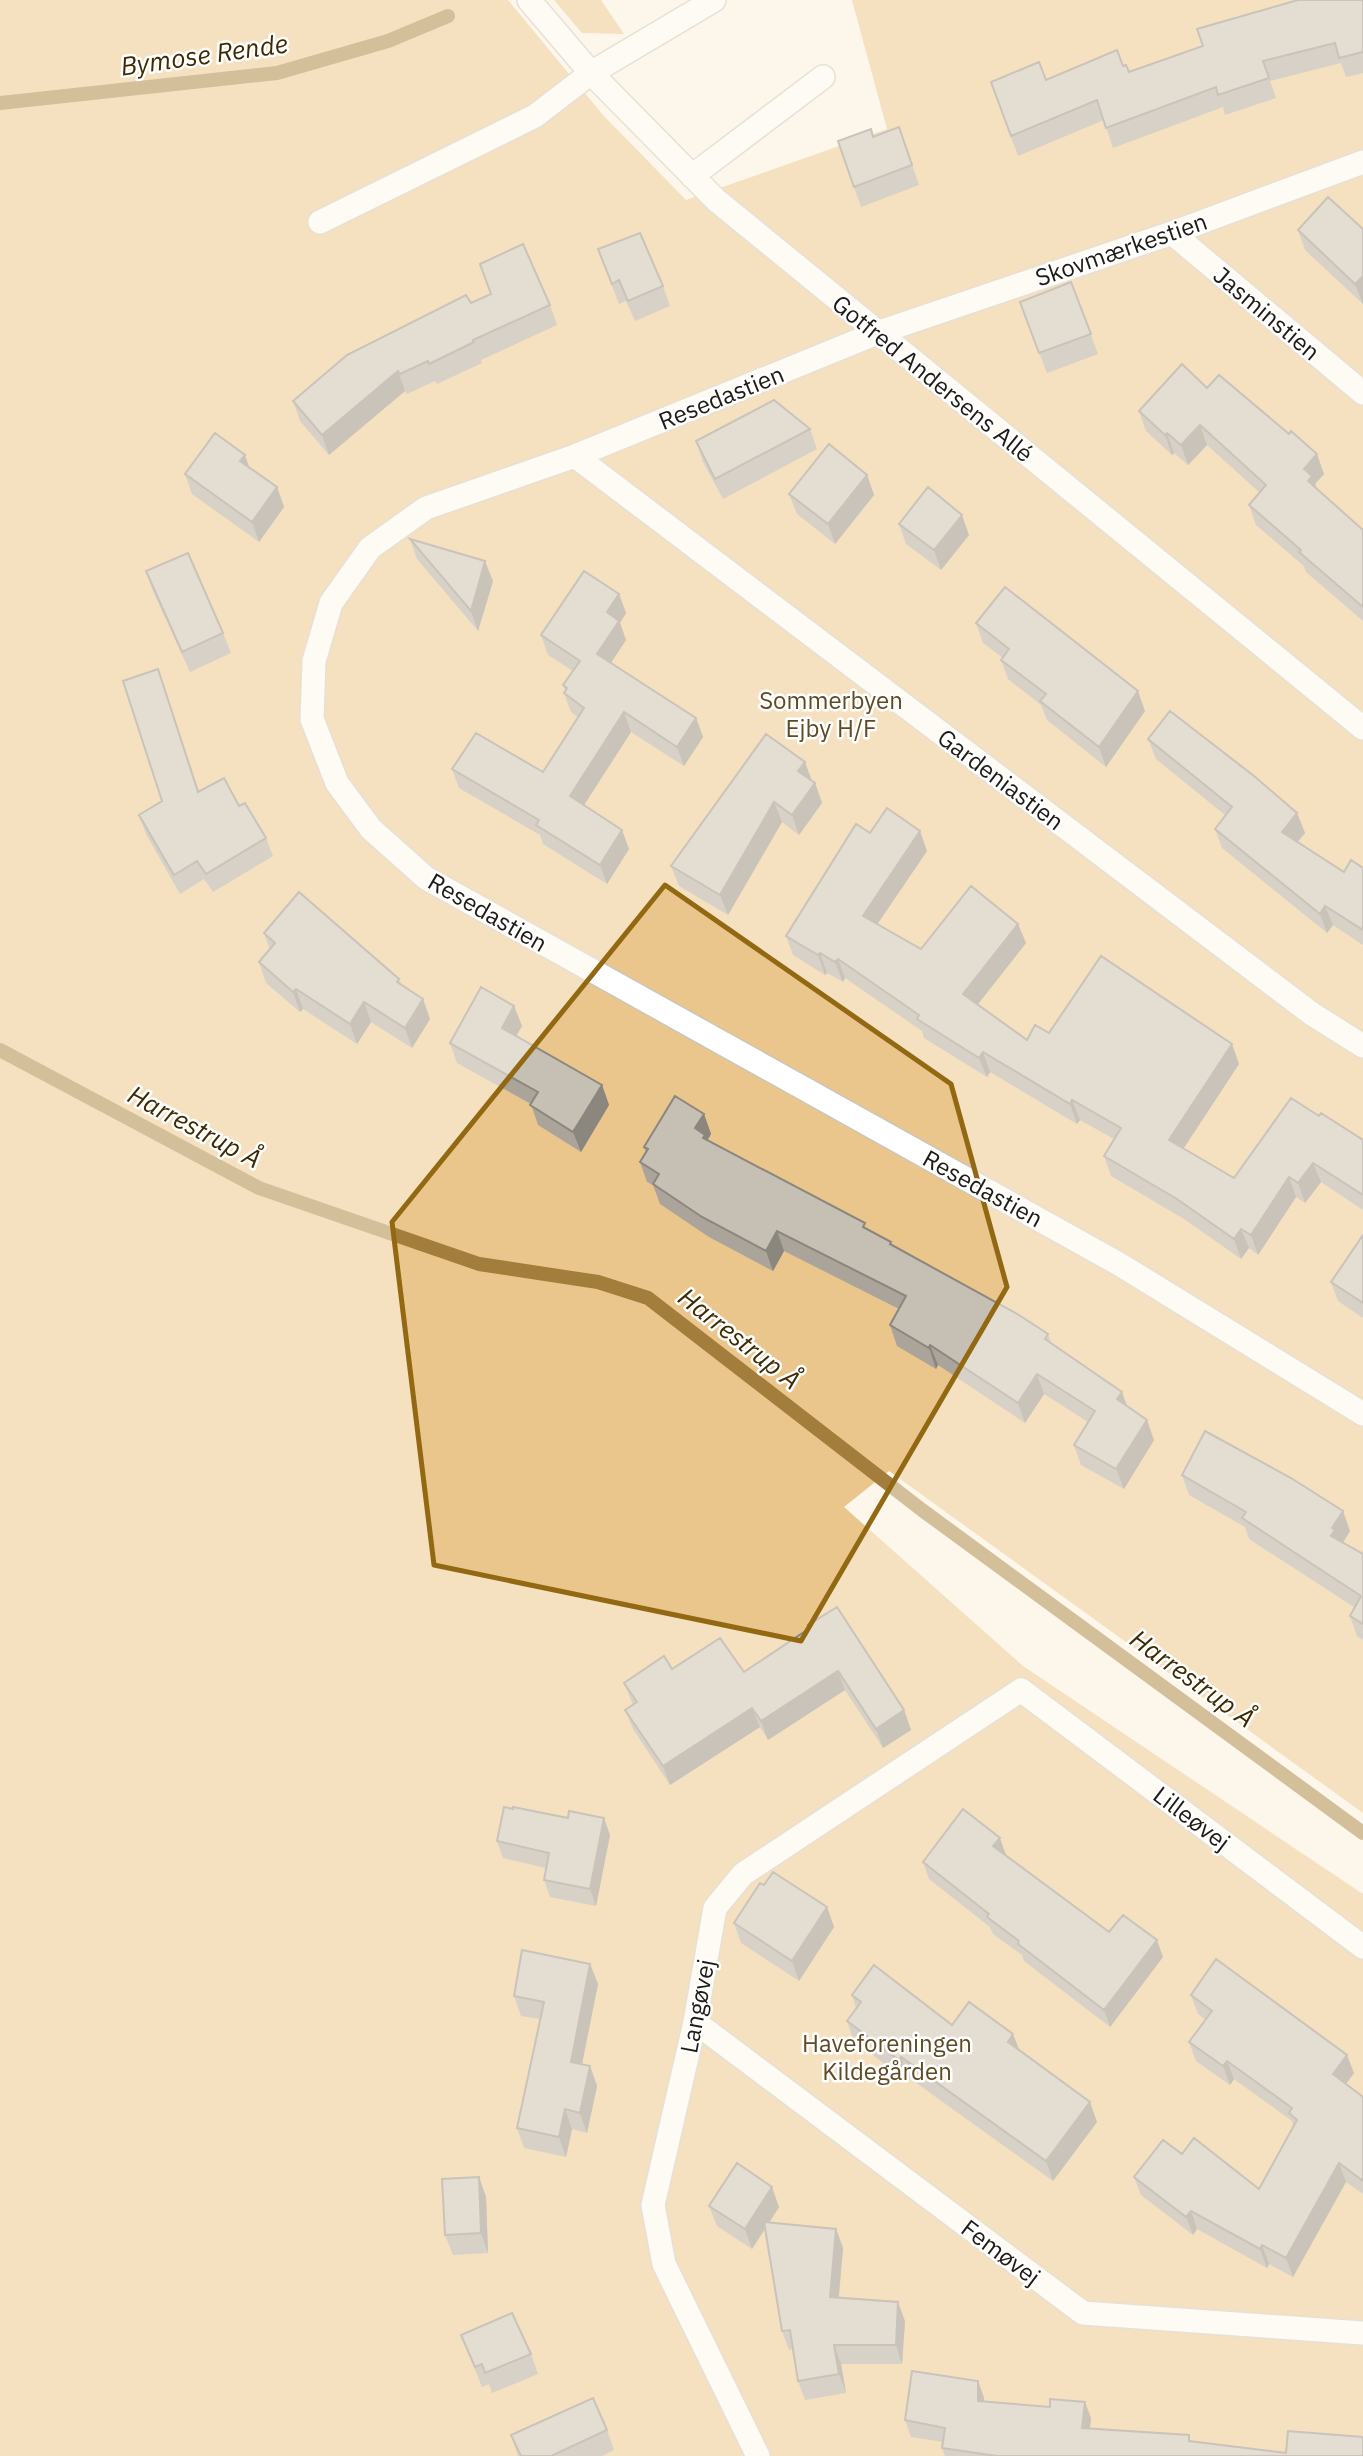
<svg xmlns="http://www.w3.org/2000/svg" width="1363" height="2456" viewBox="0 0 1363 2456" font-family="'IBM Plex Sans',sans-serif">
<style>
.green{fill:#eac68c}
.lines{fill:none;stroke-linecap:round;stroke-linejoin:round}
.stream{stroke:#a27d3b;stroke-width:14}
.lane-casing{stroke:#ccc6bb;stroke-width:26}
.lane{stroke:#fff;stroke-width:23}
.wall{fill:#aaa49b}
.shaded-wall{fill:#8b867e}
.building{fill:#c6bfb4;stroke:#8b867e;stroke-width:2}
.marked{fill:none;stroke:#926912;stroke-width:5;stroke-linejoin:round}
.labels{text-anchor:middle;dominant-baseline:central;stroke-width:5;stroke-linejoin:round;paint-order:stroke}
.street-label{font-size:24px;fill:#1e1b17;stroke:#fff}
.park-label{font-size:24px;fill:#604a24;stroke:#fff}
.water-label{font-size:26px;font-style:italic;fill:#3e2a01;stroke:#fff}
</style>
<rect width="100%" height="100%" fill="#fdf6eb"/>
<path class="green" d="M0 0H508L603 115 686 200 887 129 852 0H1363V1813L889 1471 844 1507 1023 1666 1363 1894V2456H0Z
M554 0H601L624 34 582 33Z"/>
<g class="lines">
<path class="stream" d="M0 103 277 73 388 41 448 16
M0 1050 259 1188 479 1264 598 1282 648 1298 922 1510 1363 1833"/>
<g class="lane-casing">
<path id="lane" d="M529 0 591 73 716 200 1363 728
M1363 162 1172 233 877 333 575 456 426 508 370 548 331 603 314 661 312 719 337 783 371 829 426 878 1119 1264 1363 1414
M692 176 823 77
M320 222 535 116 591 73 714 0
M1172 233 1363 393
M575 456 1312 1014 1363 1046
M695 2022 1083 2313 1363 2333
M758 2456 664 2264 653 2205 695 2022 715 1908 743 1874 1021 1690 1363 1947"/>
</g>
<use href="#lane" class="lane"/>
</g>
<path class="wall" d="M1363 0V73L1346 77 1341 63 1270 81 1276 98 1225 115 1223 107 1113 148 1104 120 1018 156 991 82 1046 80 1123 66 1129 72Z
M899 127 919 185 861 207 838 141 873 136Z
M1363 229V304L1305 250 1298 230Z
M598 249 663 286 670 306 635 321 626 301 619 304Z
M1071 282 1098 354 1047 373 1020 302Z
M471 303 550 305 557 325 481 360 482 363 437 384 435 381 407 394 405 391 329 455 300 421 293 401Z
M1207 388 1324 474 1315 484 1317 490 1363 530V621L1306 572 1304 566 1256 525 1249 505 1260 493 1207 445 1188 465 1174 453 1172 455 1146 431 1139 411Z
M810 429 817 449 723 499 703 462 696 441Z
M185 474 277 487 284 507 259 542 192 494Z
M867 475 874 495 835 544 797 514 789 494Z
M899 524 969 535 941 570 906 544Z
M410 539 493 581 478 631 417 559Z
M146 571 223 633 231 653 190 672 153 591Z
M619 594 626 613 620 623 626 640 611 663 696 718 703 737 684 766 631 732 584 805 629 849 607 884 543 844 540 835 459 788 452 769 543 772 578 717 571 712 564 693 565 690 563 685 573 671 548 655 541 635Z
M976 623 1145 711 1106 767 1047 720 1041 705 1008 679 1001 660 1003 658 983 643Z
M158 669 199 791 239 806 266 838 273 856 213 892 204 879 180 894 146 834 139 815 162 801Z
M1148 739 1297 813 1305 833 1297 842 1344 872 1363 868V945L1333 925 1327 933 1222 848 1215 829 1225 815 1156 759Z
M805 762 812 781 815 783 822 803 799 835 782 822 728 915 679 886 671 866Z
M870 833 927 851 877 924 921 949 1018 924 1026 943 978 1004 1027 1040 1049 1033 1239 1064 1183 1149 1234 1178 1319 1116 1363 1140V1210L1321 1182 1305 1203 1296 1197 1258 1255 1249 1248 1241 1259 1184 1219 1111 1176 1104 1156 1114 1139 1080 1120 1077 1124 990 1072 987 1077 924 1038 922 1031 845 978 843 982 827 973 825 975 793 955 786 936Z
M264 933 399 979 402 985 430 1019 412 1048 371 1022 357 1044 303 1009 300 1012 266 983 259 962 270 950Z
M514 1006 522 1026 516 1036 602 1085 609 1105 581 1152 538 1125 531 1104 457 1063 450 1043Z
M704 1114 711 1134 707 1141 867 1228 893 1245 1048 1334 1051 1343 1127 1406 1154 1440 1124 1489 1081 1465 1074 1445 1088 1422 1044 1394 1025 1423 938 1365 936 1369 897 1346 890 1325 899 1309 784 1251 773 1271 709 1237 660 1204 653 1185 647 1182 640 1162 646 1153 644 1147Z
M1363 1235V1318L1338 1301 1331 1282Z
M1182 1475 1350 1531 1343 1543 1363 1554V1640L1357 1636 1350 1616 1354 1607 1249 1539 1245 1527 1189 1495Z
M808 1625 904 1710 911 1730 883 1748 845 1690 768 1740 760 1727 670 1785 633 1729 625 1710 633 1705 624 1683 672 1669 744 1672 809 1628Z
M610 1835 596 1906 550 1897 544 1880 546 1868 503 1858 497 1841Z
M1006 1855 1109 1932 1163 1957 1110 2027 1024 1961 1022 1955 993 1934 990 1927 929 1879 923 1862Z
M764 1885 827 1907 834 1927 799 1981 741 1943 734 1923Z
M590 1964 598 1984 582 2065 590 2066 597 2086 587 2133 572 2129 566 2157 524 2148 517 2128 540 2019 521 2016 514 1996Z
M852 1995 952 2025 1020 2050 1097 2122 1053 2181 908 2077 906 2080 854 2041 847 2021 856 2008Z
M1191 1995 1354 2073 1346 2084 1363 2097V2194L1346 2182 1293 2277 1269 2264 1267 2268 1197 2229 1193 2235 1141 2195 1134 2177 1182 2154 1259 2189 1293 2126 1292 2121 1234 2079 1230 2085 1196 2061 1189 2042 1206 2020 1198 2014Z
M479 2177 486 2197 488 2253 453 2255 445 2235Z
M709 2206 779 2207 769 2223 836 2229 843 2248 839 2297 905 2321 902 2364H841L846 2393 805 2400 798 2381 793 2349 789 2350 782 2331 765 2229 752 2249 717 2226Z
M461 2335 531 2354 538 2374 492 2393 489 2384 482 2387Z
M978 2381 984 2398V2402L1091 2418 1090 2429 1189 2435 1191 2442 1286 2453 1363 2456H945L942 2448 943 2442 911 2437 905 2420Z
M607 2430 614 2450 602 2456H518L511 2435Z"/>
<path class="shaded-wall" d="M1363 276V304L1355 284Z
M398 371 405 391 329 455 322 435Z
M1200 425 1207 445 1188 465 1181 445Z
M1167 433 1174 453 1172 455 1165 435Z
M1317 454 1324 474 1315 484 1320 496 1315 501 1304 469Z
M245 455 252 475 240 461Z
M867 475 874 495 835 544 828 524Z
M277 487 284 507 259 542 252 522Z
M962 515 969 535 941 570 934 550Z
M485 561 493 581 478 631 471 611Z
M619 594 626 613 620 623 626 640 604 673 597 654 607 612Z
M1138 691 1145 711 1106 767 1099 747Z
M624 712 631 732 577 816 570 796Z
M696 718 703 737 684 766 677 747Z
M805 762 812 782 798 771Z
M815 783 822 803 799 835 792 815Z
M774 802 782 822 728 915 720 895Z
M1297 813 1305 833 1289 852 1282 832Z
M622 830 629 849 607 884 600 865Z
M920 831 927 851 870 935 863 916Z
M1325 906 1333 925 1327 933 1320 914Z
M1018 924 1026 943 971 1013 963 994Z
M820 953 827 973 825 975 818 955Z
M838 959 845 978 843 982 835 962Z
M296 989 303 1009 300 1012 293 992Z
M423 999 430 1019 412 1048 405 1028Z
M364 1002 371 1022 357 1044 350 1024Z
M514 1006 522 1026 509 1048 502 1028Z
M1232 1044 1239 1064 1176 1160 1169 1140Z
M983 1052 990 1072 987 1077 979 1058Z
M602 1085 609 1105 581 1152 573 1132Z
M1072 1100 1080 1120 1077 1124 1070 1104Z
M704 1114 711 1134 707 1141 713 1155 695 1128Z
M1313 1163 1321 1182 1305 1203 1298 1183Z
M1289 1177 1296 1197 1258 1255 1251 1235Z
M1241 1229 1249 1248 1241 1259 1234 1239Z
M777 1231 784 1251 773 1271 766 1251Z
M930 1345 938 1365 936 1369 929 1348Z
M1037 1374 1044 1394 1025 1423 1018 1403Z
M1122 1392 1129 1412 1117 1399Z
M1147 1420 1154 1440 1124 1489 1116 1469Z
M1343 1511 1350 1531 1341 1545 1331 1536 1332 1528Z
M838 1671 845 1690 768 1740 761 1721Z
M752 1708 760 1727 670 1785 663 1766Z
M904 1710 911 1730 883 1748 876 1729Z
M604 1818 610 1835 596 1906 590 1889Z
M1000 1838 1006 1855 993 1846Z
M827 1907 834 1927 799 1981 792 1961Z
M1157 1940 1163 1957 1110 2027 1104 2010Z
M590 1964 598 1984 578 2083 571 2062Z
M1013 2034 1021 2054 1008 2042Z
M1347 2055 1354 2073 1339 2093 1333 2074Z
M901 2057 908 2077 906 2080 899 2060Z
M1227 2061 1234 2079 1230 2085 1223 2066Z
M590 2066 597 2086 587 2133 580 2113Z
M1090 2102 1097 2122 1053 2181 1046 2161Z
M565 2109 572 2129 566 2157 559 2137Z
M1339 2163 1346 2182 1293 2277 1286 2258Z
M479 2177 486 2197 488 2253 481 2233Z
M772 2187 779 2207 752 2249 745 2229Z
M1191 2211 1197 2229 1193 2235 1186 2217Z
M836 2229 843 2248 837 2315 830 2297Z
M1262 2245 1269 2264 1267 2268 1260 2249Z
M898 2302 905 2321 902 2364 896 2345Z
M834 2345 841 2364 846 2393 839 2374Z
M978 2381 984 2398V2418L978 2401Z
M1085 2402 1091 2418 1088 2445 1082 2428Z"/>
<path class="building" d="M1298 0H1363V52L1339 58 1335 43 1263 61 1269 78 1218 95 1216 87 1106 128 1097 100 1011 136 991 82 1039 62 1046 80 1117 50 1123 66 1126 65 1129 72 1203 46 1197 29Z
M899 127 912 165 854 187 838 141 871 129 873 137Z
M1328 197 1363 229V276L1355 284 1298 230Z
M640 233 663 286 628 301 619 280 612 284 598 249Z
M523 244 550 305 473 340 474 342 429 364 428 361 400 374 398 371 322 435 293 401 347 355 466 295 471 303 491 294 480 264Z
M1071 282 1091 334 1039 353 1020 302Z
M1182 364 1207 388 1219 375 1289 434 1291 431 1317 454 1304 469 1312 476 1308 481 1363 530V607L1299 552 1301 550 1249 505 1266 485 1200 425 1181 445 1167 433 1165 435 1139 411Z
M774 400 810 429 715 479 696 441Z
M215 433 245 455 240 461 277 487 252 522 185 474Z
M829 444 867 475 828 524 789 494Z
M928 487 962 515 934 550 899 524Z
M410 539 485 561 471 611Z
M188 553 223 633 182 652 146 571Z
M584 571 619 594 607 612 619 621 597 654 696 718 677 747 624 712 570 796 622 830 600 865 536 825 539 820 452 769 476 733 543 772 584 708 564 693 567 688 563 685 580 661 541 635Z
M1005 587 1138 691 1099 747 1040 701 1046 694 1001 660 1009 649 976 623Z
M158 669 198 792 224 778 239 806 245 803 266 838 206 874 197 861 174 875 139 815 162 801 123 681Z
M1170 711 1254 776 1297 813 1282 832 1344 872 1351 860 1363 868V930L1325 906 1320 914 1215 829 1232 807 1148 739Z
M766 734 805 762 798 771 815 783 792 815 774 802 720 895 671 866Z
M887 808 920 831 863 916 921 949 971 886 1018 924 963 994 1027 1040 1035 1025 1049 1033 1101 956 1232 1044 1169 1140 1234 1178 1291 1098 1319 1116 1321 1113 1363 1140V1195L1313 1163 1298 1183 1289 1177 1251 1235 1241 1229 1234 1239 1177 1199 1104 1156 1121 1128 1072 1100 1070 1104 983 1052 979 1058 917 1019 919 1015 838 959 835 962 820 953 818 955 786 936 856 824 870 833Z
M299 892 399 979 397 982 423 999 405 1028 364 1002 350 1024 296 989 293 992 259 962 275 943 264 933Z
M481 987 514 1006 502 1028 602 1085 573 1132 530 1105 538 1092 450 1043Z
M675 1096 704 1114 695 1128 705 1135 703 1138 865 1223 863 1227 891 1242 890 1244 1019 1315 1048 1334 1045 1339 1122 1392 1117 1399 1147 1420 1116 1469 1074 1445 1095 1411 1037 1374 1018 1403 930 1345 929 1348 890 1325 906 1296 777 1231 766 1251 702 1217 653 1184 659 1174 640 1162 648 1149 644 1147Z
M1363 1235V1303L1331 1282Z
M1205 1431 1291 1478 1343 1511 1332 1528 1335 1530 1331 1536 1363 1554V1624L1350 1616 1361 1596 1242 1518 1246 1512 1182 1475Z
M837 1607 904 1710 876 1729 838 1671 761 1721 752 1708 663 1766 625 1710 637 1702 624 1683 664 1656 672 1669 720 1638 744 1672 810 1628 808 1625Z
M504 1807 513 1809V1807L568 1818 569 1811 604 1818 590 1889 544 1880 549 1853 497 1841Z
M963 1809 1000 1838 993 1846 1109 1932 1123 1915 1157 1940 1104 2010 1018 1944 1019 1941 987 1917 989 1914 923 1862Z
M773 1872 827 1907 792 1961 734 1923 760 1883 764 1885Z
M522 1950 590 1964 571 2062 590 2066 580 2113 565 2109 559 2137 517 2128 544 2002 514 1996Z
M1216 1959 1347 2055 1333 2074 1363 2097V2181L1339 2163 1286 2258 1262 2245 1260 2249 1191 2211 1186 2217 1134 2177 1163 2140 1182 2154 1194 2138 1259 2189 1297 2120 1289 2113 1292 2108 1227 2061 1223 2066 1189 2042 1212 2011 1191 1995Z
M874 1965 952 2025 969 2002 1013 2034 1008 2042 1090 2102 1046 2161 901 2057 899 2060 847 2021 861 2002 852 1995Z
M737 2163 772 2187 745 2229 709 2206Z
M479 2177 481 2233 445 2235 442 2179Z
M764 2222 836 2229 830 2297 898 2302 896 2345H834L839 2374 798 2381 790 2330 782 2331Z
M512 2313 531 2354 485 2373 482 2364 475 2367 461 2335Z
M912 2371 978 2381V2401L1050 2407V2399L1085 2402 1082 2428 1189 2435V2441L1286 2453 1288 2431 1363 2437V2456H997L942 2448 945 2428 905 2420Z
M593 2398 607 2430 551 2456H521L511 2435Z"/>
<path d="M0 0H1363V2456H0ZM665 885 951 1084 1007 1287 801 1641 434 1565 392 1222Z" fill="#fdf6eb" fill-opacity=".55" fill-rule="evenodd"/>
<path class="marked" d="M665 885 951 1084 1007 1287 801 1641 434 1565 392 1222Z"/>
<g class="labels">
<g class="street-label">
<text transform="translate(1121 249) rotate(-19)">Skovmærkestien</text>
<text transform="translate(1267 313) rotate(40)">Jasminstien</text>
<text transform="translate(933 378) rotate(39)">Gotfred Andersens Allé</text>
<text transform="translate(721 397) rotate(-22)">Resedastien</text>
<text transform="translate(1001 779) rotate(37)">Gardeniastien</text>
<text transform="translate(488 912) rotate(30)">Resedastien</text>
<text transform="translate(983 1188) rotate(29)">Resedastien</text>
<text transform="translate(1192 1818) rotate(37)">Lilleøvej</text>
<text transform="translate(697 2006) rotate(-79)">Langøvej</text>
<text transform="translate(1001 2252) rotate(37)">Femøvej</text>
</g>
<g class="park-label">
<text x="831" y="700">Sommerbyen<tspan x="831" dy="28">Ejby H/F</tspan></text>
<text x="887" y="2043">Haveforeningen<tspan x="887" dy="28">Kildegården</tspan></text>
</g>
<g class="water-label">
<text transform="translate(204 54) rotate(-8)">Bymose Rende</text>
<text transform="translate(195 1126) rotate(28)">Harrestrup Å</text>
<text transform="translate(740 1338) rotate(38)">Harrestrup Å</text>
<text transform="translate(1193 1678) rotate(36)">Harrestrup Å</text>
</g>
</g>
</svg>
